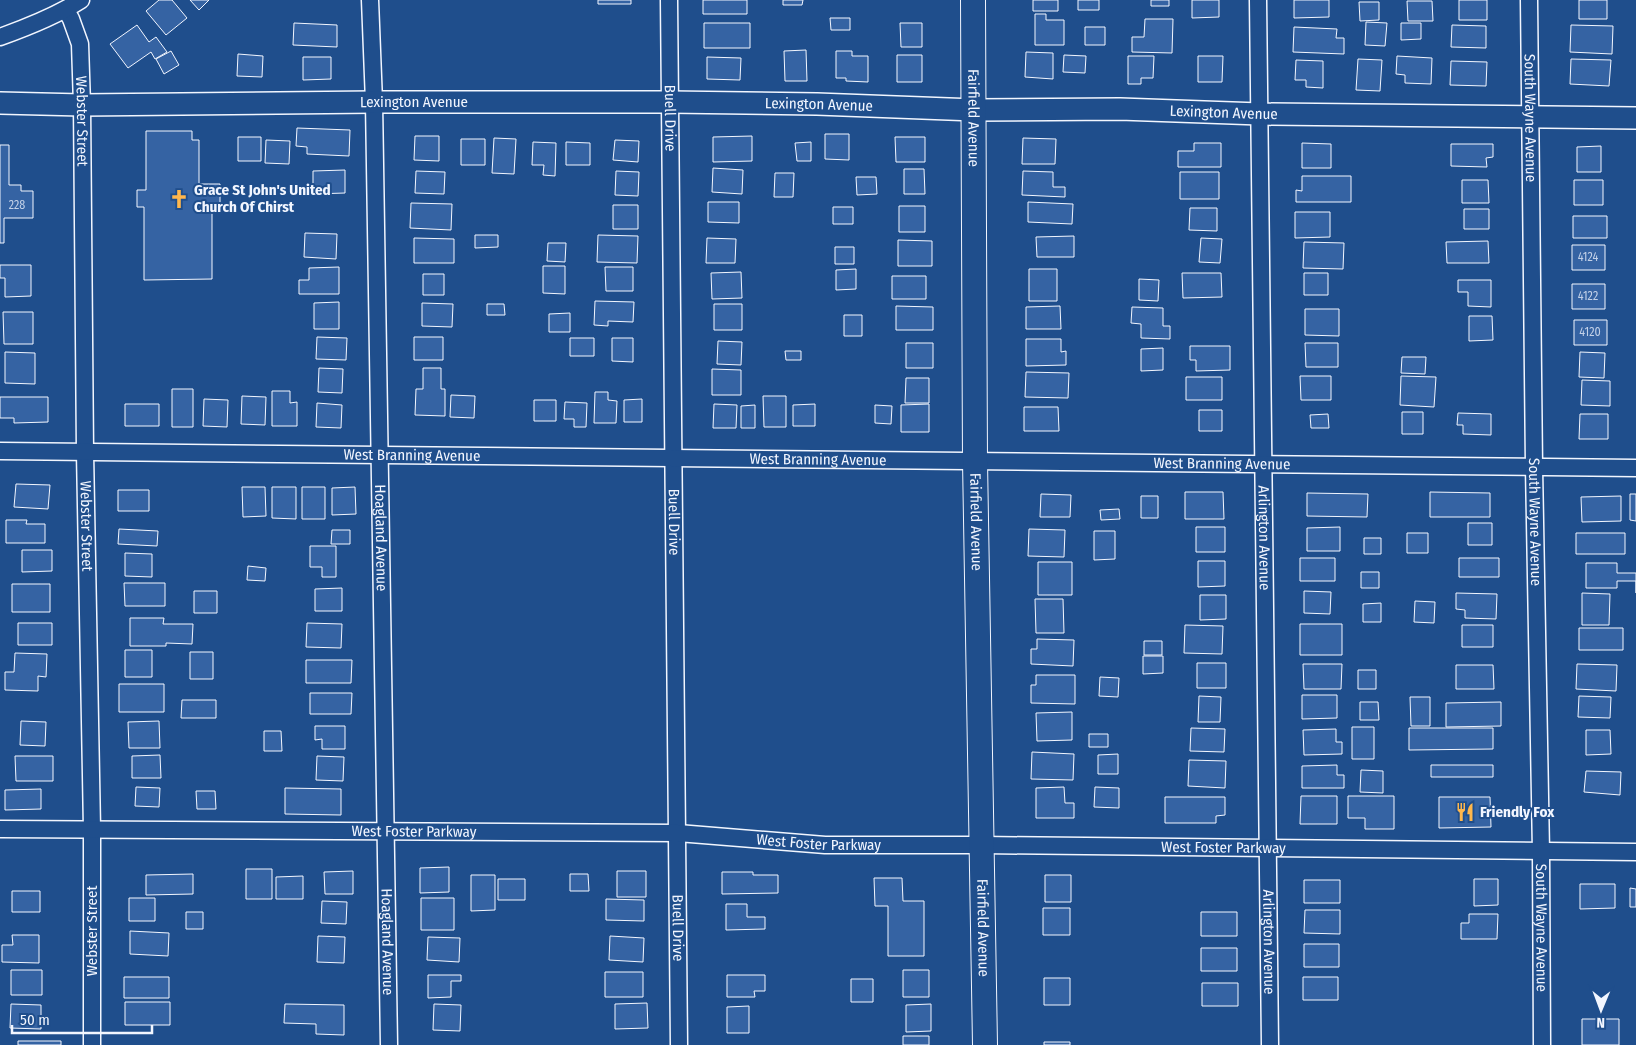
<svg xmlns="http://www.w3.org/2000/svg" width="1636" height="1045" viewBox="0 0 1636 1045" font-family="'Fira Sans Condensed',sans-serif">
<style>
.building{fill:#3563a3;stroke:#f2f6ff}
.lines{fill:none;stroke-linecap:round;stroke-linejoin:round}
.minor-casing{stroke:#f2f6ff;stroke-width:19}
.tertiary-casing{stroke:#f2f6ff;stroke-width:24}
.secondary-casing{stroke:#f2f6ff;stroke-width:26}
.minor{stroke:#1f4e8c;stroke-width:16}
.tertiary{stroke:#1f4e8c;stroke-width:21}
.secondary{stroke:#1f4e8c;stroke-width:24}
.labels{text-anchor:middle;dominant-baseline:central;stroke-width:4;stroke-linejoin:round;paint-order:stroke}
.number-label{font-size:12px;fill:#c3d1e8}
.street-label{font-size:15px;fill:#f2f6ff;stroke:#1f4e8c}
.poi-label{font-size:15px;font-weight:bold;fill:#f2f6ff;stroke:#1f4e8c;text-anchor:start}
</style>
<rect width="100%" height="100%" fill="#1f4e8c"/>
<path class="building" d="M159 0H172L187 18 166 35 146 11Z
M190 0H209L199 10Z
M598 0H631V4H598Z
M703 0H747V14H703Z
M783 0H803L802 5H783Z
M1033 0H1058V11H1033Z
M1078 0H1099V10H1078Z
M1151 0H1169V6H1151Z
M1192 0H1219V17L1192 18Z
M1294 0H1329V17L1294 18Z
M1459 0H1487V20H1459Z
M1579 0H1607V19H1579Z
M1407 1H1432L1433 21H1408Z
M1359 2H1379V20L1360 21Z
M1035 14H1046V20H1064V45H1035Z
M830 18H850V30H831Z
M1145 19H1173L1172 53 1132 52V37H1144Z
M1366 22 1387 23 1385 46 1365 45Z
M294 23 337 25V47L293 45Z
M704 23H750V48H704Z
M900 23H922V47H901Z
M1401 23H1421V39L1401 40Z
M137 25 149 42 156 37 167 52 155 59 151 52 128 68 110 44Z
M1452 25 1486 26V48L1451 47Z
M1571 25 1613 26 1612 54 1570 52Z
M1085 27H1105V45H1085Z
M1294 27 1337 29 1336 38H1344V54L1293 52Z
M806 50 807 81H785L784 51Z
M171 51 179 65 164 74 156 59Z
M836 51H852V56H868V82L846 81V78H836Z
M1026 52 1053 53V79L1025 77Z
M238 54 263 56 262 77 237 76Z
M897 55H922V82H897Z
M1064 55 1086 56 1085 73 1063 72Z
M1128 56H1154L1153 78H1141V84H1128Z
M1198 56H1223L1222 82H1198Z
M1397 56 1432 58 1431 84 1405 83V75L1396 74Z
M303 57H331V79L303 80Z
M707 57 741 58 740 80 707 79Z
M1358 59 1382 60 1380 91 1356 90Z
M1571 59 1611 60 1609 86 1570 84Z
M1296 60 1323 61V88L1306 87V80H1295Z
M1451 61 1487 62 1486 86 1450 85Z
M297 128 350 130 349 156 307 154V147L296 146Z
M146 131H192V140H199V184H220V209H212V279L144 280V207H137V190H146Z
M825 134H849V160L825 159Z
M415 136H439V161L414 160Z
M752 136V161L713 162V137Z
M238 137H261V161H238Z
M895 137H925V162H896Z
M494 138 516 139 514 174 492 173Z
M1023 138 1056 139 1055 164H1022Z
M461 139H485V165H461Z
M266 140 290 141 289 164 265 163Z
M615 140 639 141 638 162 613 160Z
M533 142 556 143 555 176 543 175 544 165H532Z
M566 142 590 143V165H566Z
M811 142V161H797L795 143Z
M1194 143H1221V167H1178V151H1194Z
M1302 143 1331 144V168H1302Z
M1451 144H1493V157L1486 158 1487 167 1451 166Z
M0 145H9V185H21V191H33V218H4V243H0Z
M1601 146V172H1577V147Z
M713 168 743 170 742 194 712 192Z
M904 169H924L925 194H904Z
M345 170V193L313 194V171Z
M416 171 445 172 444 194 415 193Z
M616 171 639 172 638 196 615 195Z
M1023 171 1053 172V187H1065V197L1022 195Z
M1180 172H1219V199H1180Z
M775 173H794L793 197H774Z
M1302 176H1351V202H1296V190L1302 191Z
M856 177H876L877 194 857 195Z
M1462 180H1488L1489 203H1462Z
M1574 180H1603V205H1574Z
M708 202H739V223L708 222Z
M1028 202 1073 204 1072 224 1028 222Z
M411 203 452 204 451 230 410 228Z
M613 205H638V229H613Z
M899 206H925V232H899Z
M833 207H853V224H833Z
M1190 208H1217V231L1189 230Z
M1464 209H1489V229H1464Z
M1295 212H1330V237L1295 238Z
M1573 216H1607V238H1573Z
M305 233 337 234 336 259 304 257Z
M475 235H498V247L475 248Z
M598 235 638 236 637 263 597 262Z
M1074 236V257H1037L1036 237Z
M414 238 454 239V263H414Z
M707 238 736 239 735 263H706Z
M1201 238 1222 239 1220 263 1199 262Z
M898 240 932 241V266H898Z
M1488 241 1489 263H1447L1446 242Z
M1304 242 1344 243 1343 269 1303 268Z
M548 243H566L565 262 547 261Z
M1572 245H1605V270H1572Z
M835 247H854V264H835Z
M0 265H31V296L5 297V278H0Z
M543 266H565V294L543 293Z
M339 267V294H299V280H309V268Z
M605 267H633V291H606Z
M856 269V289L836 290V270Z
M1029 269H1057V301H1029Z
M741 272 742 298 712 299 711 273Z
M1182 273H1221L1222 297 1183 298Z
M1304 273H1328V295H1304Z
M423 274H444V295H423Z
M892 276H926V299H892Z
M1139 279 1159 280 1158 301 1139 300Z
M1458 280H1491V307L1468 306V292H1458Z
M1572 284H1605V309H1572Z
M595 301 634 302 633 322 608 321V326L594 325Z
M339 302V329H314V303Z
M422 303 453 304 452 327 422 326Z
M487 304H504L505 315H487Z
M714 304H742V330H714Z
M896 306 933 307V330H896Z
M1060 306 1061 329H1026V307Z
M1132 307 1163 308V326H1170V339L1141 338V324L1131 323Z
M1305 309H1339V336L1305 335Z
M3 312H33V344H4Z
M570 313V332H549V314Z
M844 315H862V336H844Z
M1469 316H1492L1493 340 1469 341Z
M1574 320H1607V345H1574Z
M317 337 347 338 346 360 316 359Z
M414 337H443V360H414Z
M570 338H594V356H570Z
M612 338H633V362L612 361Z
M1026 339H1061V352L1066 351V365L1026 366Z
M718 341 742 342 741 365 717 364Z
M906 343H933V368H906Z
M1305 343H1338V367H1306Z
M1190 346H1230V370L1196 371V360H1190Z
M1163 348V370L1141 371V349Z
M785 351H801V360H786Z
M5 352 35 353V384L5 383Z
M1580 352 1605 353 1604 378 1579 377Z
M1402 357H1426L1425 374 1401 373Z
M319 368 343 369 342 393 318 392Z
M423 368H441V389H445V416L415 415 416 389H423Z
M712 369 741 370V395H712Z
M1026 372 1069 373 1068 398 1025 397Z
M1300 376H1331V400H1301Z
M1401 376 1436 377 1434 407 1400 405Z
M1186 377H1222V400H1186Z
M906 378H929V403H905Z
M1582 380 1610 381V406L1581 405Z
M172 389H193V427H172Z
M272 391H290V403L297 402V426H272Z
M595 392H608V400L617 401 616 423H594Z
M451 395 475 396 474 418 450 417Z
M242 396 266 397 265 425 241 424Z
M763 396H786V427H764Z
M0 397H48V422L14 423V418H0Z
M204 399 228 400 227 427 203 426Z
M642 399V422H624V400Z
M534 400H556V421H534Z
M565 402 587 403 586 427H574V419H564Z
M317 403 342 405 341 428 316 427Z
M125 404H159V426H125Z
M714 404 737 405 736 428H713Z
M815 404V426H793V405Z
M929 404V432H901V405Z
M755 405V428H741V406Z
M875 405 892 406 891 424 875 423Z
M1024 407H1058L1059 431H1024Z
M1199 410H1222V431H1199Z
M1402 412H1423V434H1402Z
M1458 413 1491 414V435L1463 434V425H1457Z
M1328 414 1329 428H1311L1310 415Z
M1580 414H1608V439H1579Z
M16 484 50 485 48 509 14 507Z
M242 487H265L266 516 243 517Z
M272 487H296V519L272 518Z
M302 487H325V519H302Z
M355 487 356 514 332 515V488Z
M118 490H149V511H118Z
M1185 492H1223L1224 519H1185Z
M1430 492 1490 493V517H1430Z
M1307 493 1368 494 1367 517 1307 516Z
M1041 494 1071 495 1070 517H1040Z
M1630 494H1636V521L1630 520Z
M1141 496H1158V518H1141Z
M1621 496V521L1582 522 1581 497Z
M1119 509 1120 519 1101 520 1100 510Z
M6 520H27L26 524H45V543H6Z
M1468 523H1492V545H1468Z
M1196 527H1225V552H1196Z
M1340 527V551H1307V528Z
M119 529 158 531 157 546 118 544Z
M1029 529 1065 530 1064 557 1028 556Z
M332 530H350V544H331Z
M1094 531H1115V559L1094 560Z
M1407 533H1428V553H1407Z
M1576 533H1625V554H1576Z
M1364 538H1381V554H1364Z
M310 546H336V577H322V567H310Z
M22 550H52V571L22 572Z
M125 553 152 554V577L125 576Z
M1300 558H1335V581H1300Z
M1459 558H1499V577H1459Z
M1198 561H1225V586L1198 587Z
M1038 562H1072V595H1038Z
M1586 563H1617V573H1636V593V581H1617V588H1586Z
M248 566 266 568 265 581 247 580Z
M1361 572H1379V588H1361Z
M124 583H165V606H125Z
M12 584H50V612H12Z
M342 588V611H315V589Z
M194 591H217V613H194Z
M1304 591 1331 592 1330 614 1304 613Z
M1456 593 1497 594 1496 619 1465 618V610L1456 609Z
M1582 593 1610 594 1609 625H1582Z
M1200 595H1226V619L1200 620Z
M1035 599H1063L1064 633H1036Z
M1415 601 1435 602 1434 623 1414 622Z
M1381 603V622H1363V604Z
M130 618H164L163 624H193L192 644 166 643V646H130Z
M18 623H52V645H18Z
M307 623 342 624 341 648 306 647Z
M1300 624H1342V655H1300Z
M1185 625 1223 626 1222 654 1184 653Z
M1462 625H1493V647H1462Z
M1579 628H1623V650H1579Z
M1037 639 1074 640 1073 666 1031 664V649H1037Z
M1144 641H1162V655H1144Z
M125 650H152V677H125Z
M190 652H213V679H190Z
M15 653 47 654 46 677 38 676V691L5 690V672H14Z
M1143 656H1163V673L1143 674Z
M306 660H352L351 683H306Z
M1197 663H1226V688H1197Z
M1303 664H1342L1341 689H1304Z
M1577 664 1617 665 1616 691 1576 689Z
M1456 665H1493L1494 689H1456Z
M1358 670H1376V689H1358Z
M1036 675H1075V704L1031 703V685H1036Z
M1100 677 1119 678 1118 697 1099 696Z
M119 684H164V712H119Z
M310 693H352L351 714H310Z
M1302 695H1337V718L1302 719Z
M1199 696 1221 697 1220 722H1198Z
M1579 696 1611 697 1610 718 1578 717Z
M1410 697H1430V726H1411Z
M182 700H216V718H181Z
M1360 702H1378L1379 720H1360Z
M1501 702V726L1446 727V703Z
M1072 712V740L1037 741 1036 713Z
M21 721 46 722 45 746 20 745Z
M159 721 160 748H129L128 722Z
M315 726H345V749H322V739L315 740Z
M1352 727H1374V759H1352Z
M1191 728 1225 729 1224 752 1190 751Z
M1409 728H1493V749L1409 750Z
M1336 729V742H1342V754L1304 755 1303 730Z
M1586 730H1610L1611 754 1586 755Z
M264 731H281L282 751H264Z
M1089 734H1108V747H1089Z
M1032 752 1074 754 1073 780 1031 779Z
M1118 754V774H1098V755Z
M160 755 161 778H132V756Z
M15 756H53V781H16Z
M317 756 344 757 343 781 316 780Z
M1189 760 1226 761 1225 788 1188 786Z
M1337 765V775H1344V788H1302V766Z
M1431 765H1493V777H1431Z
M1361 770 1383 771V793L1360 792Z
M1586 771 1621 772 1620 795 1584 792Z
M136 787 160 788 159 807 135 806Z
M1064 787 1065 803H1074V818H1036V788Z
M1095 787 1119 788V808L1094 807Z
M285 788 341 789V815L285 814Z
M41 789V809L5 810V790Z
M196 791H215L216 809H197Z
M1301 796H1337V824H1300Z
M1348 796H1394V829H1365V818H1348Z
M1165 797H1225V815L1216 816V823H1165Z
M1439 797H1490L1491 827 1439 828Z
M449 867V892L420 893V868Z
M246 869H272V899H246Z
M353 871V894H325L324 872Z
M617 871H646V897H617Z
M722 872H753V875H778V893L722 894Z
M193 874V894L146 895V875Z
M570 874H588L589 891H570Z
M471 875H495V910L471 911Z
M1045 875H1071V902H1045Z
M303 876V899H276V877Z
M874 878H902L903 901H924V956H888V906H875Z
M498 879H525V900H498Z
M1474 879H1498V905L1474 906Z
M1304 880H1340V903H1304Z
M1580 884H1615V908L1580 909Z
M1630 888 1636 889V907H1630Z
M12 891H40V912H12Z
M129 898H155V921H129Z
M421 898H454V930H421Z
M606 899 644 900V921L606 920Z
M322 901 347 902 346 924 321 923Z
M726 904H747V917H765V929L726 930Z
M1043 908H1070V935H1043Z
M1305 910H1340V934L1304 933Z
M186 912H203V929H186Z
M1201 912H1237V936H1201Z
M1469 914H1498L1497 939H1461V923H1469Z
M130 931 169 933 168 956 130 954Z
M12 935H39V963L2 962V945H13Z
M318 936 345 937 344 963 317 962Z
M610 936 644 938 643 962 609 960Z
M428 937 460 938 459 962 427 960Z
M1304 944H1339V967H1304Z
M1201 948H1237V971H1201Z
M11 970H42V995H11Z
M903 970H929V997H903Z
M605 972H643V997H605Z
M428 975H461V981H451V997L428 998Z
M727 975H765V991H754L755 997H727Z
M124 977H169V998H124Z
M1303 977H1338V1000H1303Z
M1044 978H1070V1005H1044Z
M851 979H873V1002H851Z
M1202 983H1238V1006H1202Z
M125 1002H170V1025H125Z
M647 1003 648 1028 615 1029V1004Z
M11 1004 41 1005V1029L10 1028Z
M285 1004 344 1005V1035L316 1034V1024L284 1023Z
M434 1004 461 1005 460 1031 433 1030Z
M931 1004V1031L906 1032V1005Z
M749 1006V1033H727V1007Z
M1582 1019H1619V1045H1582Z
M903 1036H929V1045H903Z
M18 1041H61V1045H18Z
M1044 1042H1070V1045H1044Z"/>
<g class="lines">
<g class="minor-casing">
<g id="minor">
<path id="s1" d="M370 0 374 102 389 1045"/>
<path id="s2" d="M669 0 679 1045"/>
<path id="s3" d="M1258 0 1270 1045"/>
<path id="s4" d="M1529 0 1534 467 1541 852 1542 1045"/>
<path id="s5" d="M66 10 71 19 80 44 82 105 85 452 92 829V1045"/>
<path d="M0 37C28 27 56 16 81 0"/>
<path id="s6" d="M0 451 1636 468"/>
<path id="s7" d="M0 829 678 833 825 845H982L1636 852"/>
</g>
</g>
<g class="tertiary-casing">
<g id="tertiary">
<path id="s8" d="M0 103 82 105 374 102H670L817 104 975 110 1120 109 1260 114 1636 118"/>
</g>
</g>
<g class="secondary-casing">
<g id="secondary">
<path id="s9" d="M973 0 975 461 985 1045"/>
</g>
</g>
<use href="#minor" class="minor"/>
<use href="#tertiary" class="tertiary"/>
<use href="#secondary" class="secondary"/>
</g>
<defs>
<g id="church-bare" transform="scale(1.5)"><path d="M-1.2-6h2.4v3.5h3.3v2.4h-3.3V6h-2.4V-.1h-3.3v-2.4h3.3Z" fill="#ffb74d" stroke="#1f4e8c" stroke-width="2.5" paint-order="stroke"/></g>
<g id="restaurant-bare" transform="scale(1.5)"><path d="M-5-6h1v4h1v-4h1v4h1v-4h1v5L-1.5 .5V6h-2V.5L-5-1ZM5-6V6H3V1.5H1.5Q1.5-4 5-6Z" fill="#ffb74d" stroke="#1f4e8c" stroke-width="2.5" paint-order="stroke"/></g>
</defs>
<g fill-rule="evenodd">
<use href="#church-bare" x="179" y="199"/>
<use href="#restaurant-bare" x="1465" y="812"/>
</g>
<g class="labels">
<g class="number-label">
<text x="17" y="205">228</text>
<text x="1588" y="257">4124</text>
<text x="1588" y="296">4122</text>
<text x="1590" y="332">4120</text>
</g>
<g class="street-label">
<text stroke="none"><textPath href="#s8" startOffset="414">Lexington Avenue</textPath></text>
<text stroke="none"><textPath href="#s8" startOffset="819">Lexington Avenue</textPath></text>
<text stroke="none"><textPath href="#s8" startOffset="1224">Lexington Avenue</textPath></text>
<text stroke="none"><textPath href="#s2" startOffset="118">Buell Drive</textPath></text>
<text stroke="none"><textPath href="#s9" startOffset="118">Fairfield Avenue</textPath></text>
<text stroke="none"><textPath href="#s4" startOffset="118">South Wayne Avenue</textPath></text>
<text stroke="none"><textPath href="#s5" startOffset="114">Webster Street</textPath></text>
<text stroke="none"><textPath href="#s6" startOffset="412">West Branning Avenue</textPath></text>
<text stroke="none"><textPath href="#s6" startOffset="818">West Branning Avenue</textPath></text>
<text stroke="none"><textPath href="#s6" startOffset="1222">West Branning Avenue</textPath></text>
<text stroke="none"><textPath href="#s2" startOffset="522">Buell Drive</textPath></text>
<text stroke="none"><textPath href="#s9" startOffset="522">Fairfield Avenue</textPath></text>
<text stroke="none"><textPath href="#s4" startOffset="522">South Wayne Avenue</textPath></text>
<text stroke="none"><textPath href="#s5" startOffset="519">Webster Street</textPath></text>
<text stroke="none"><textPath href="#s1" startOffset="538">Hoagland Avenue</textPath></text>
<text stroke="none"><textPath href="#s3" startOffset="538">Arlington Avenue</textPath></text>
<text stroke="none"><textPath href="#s7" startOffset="414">West Foster Parkway</textPath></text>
<text stroke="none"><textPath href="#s7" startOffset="819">West Foster Parkway</textPath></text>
<text stroke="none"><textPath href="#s7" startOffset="1224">West Foster Parkway</textPath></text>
<text stroke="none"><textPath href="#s2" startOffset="928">Buell Drive</textPath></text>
<text stroke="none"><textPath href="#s9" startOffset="928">Fairfield Avenue</textPath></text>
<text stroke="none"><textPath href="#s4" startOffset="928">South Wayne Avenue</textPath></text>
<text transform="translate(92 931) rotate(-90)">Webster Street</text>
<text stroke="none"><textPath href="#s1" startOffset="942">Hoagland Avenue</textPath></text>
<text stroke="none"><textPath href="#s3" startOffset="942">Arlington Avenue</textPath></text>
</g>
<g class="poi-label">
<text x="194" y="190">Grace St John's United<tspan x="194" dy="17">Church Of Chirst</tspan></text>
<text x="1480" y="812">Friendly Fox</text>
</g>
</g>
<g transform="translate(1601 1010) rotate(181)" stroke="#1f4e8c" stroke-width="4" paint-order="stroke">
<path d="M0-4L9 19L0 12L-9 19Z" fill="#f2f6ff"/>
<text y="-8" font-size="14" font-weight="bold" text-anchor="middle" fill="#f2f6ff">N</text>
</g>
<path d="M12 1025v8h140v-8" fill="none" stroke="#f2f6ff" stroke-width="2.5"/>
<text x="20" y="1025" font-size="15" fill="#f2f6ff" stroke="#1f4e8c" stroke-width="4" paint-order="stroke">50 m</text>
</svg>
